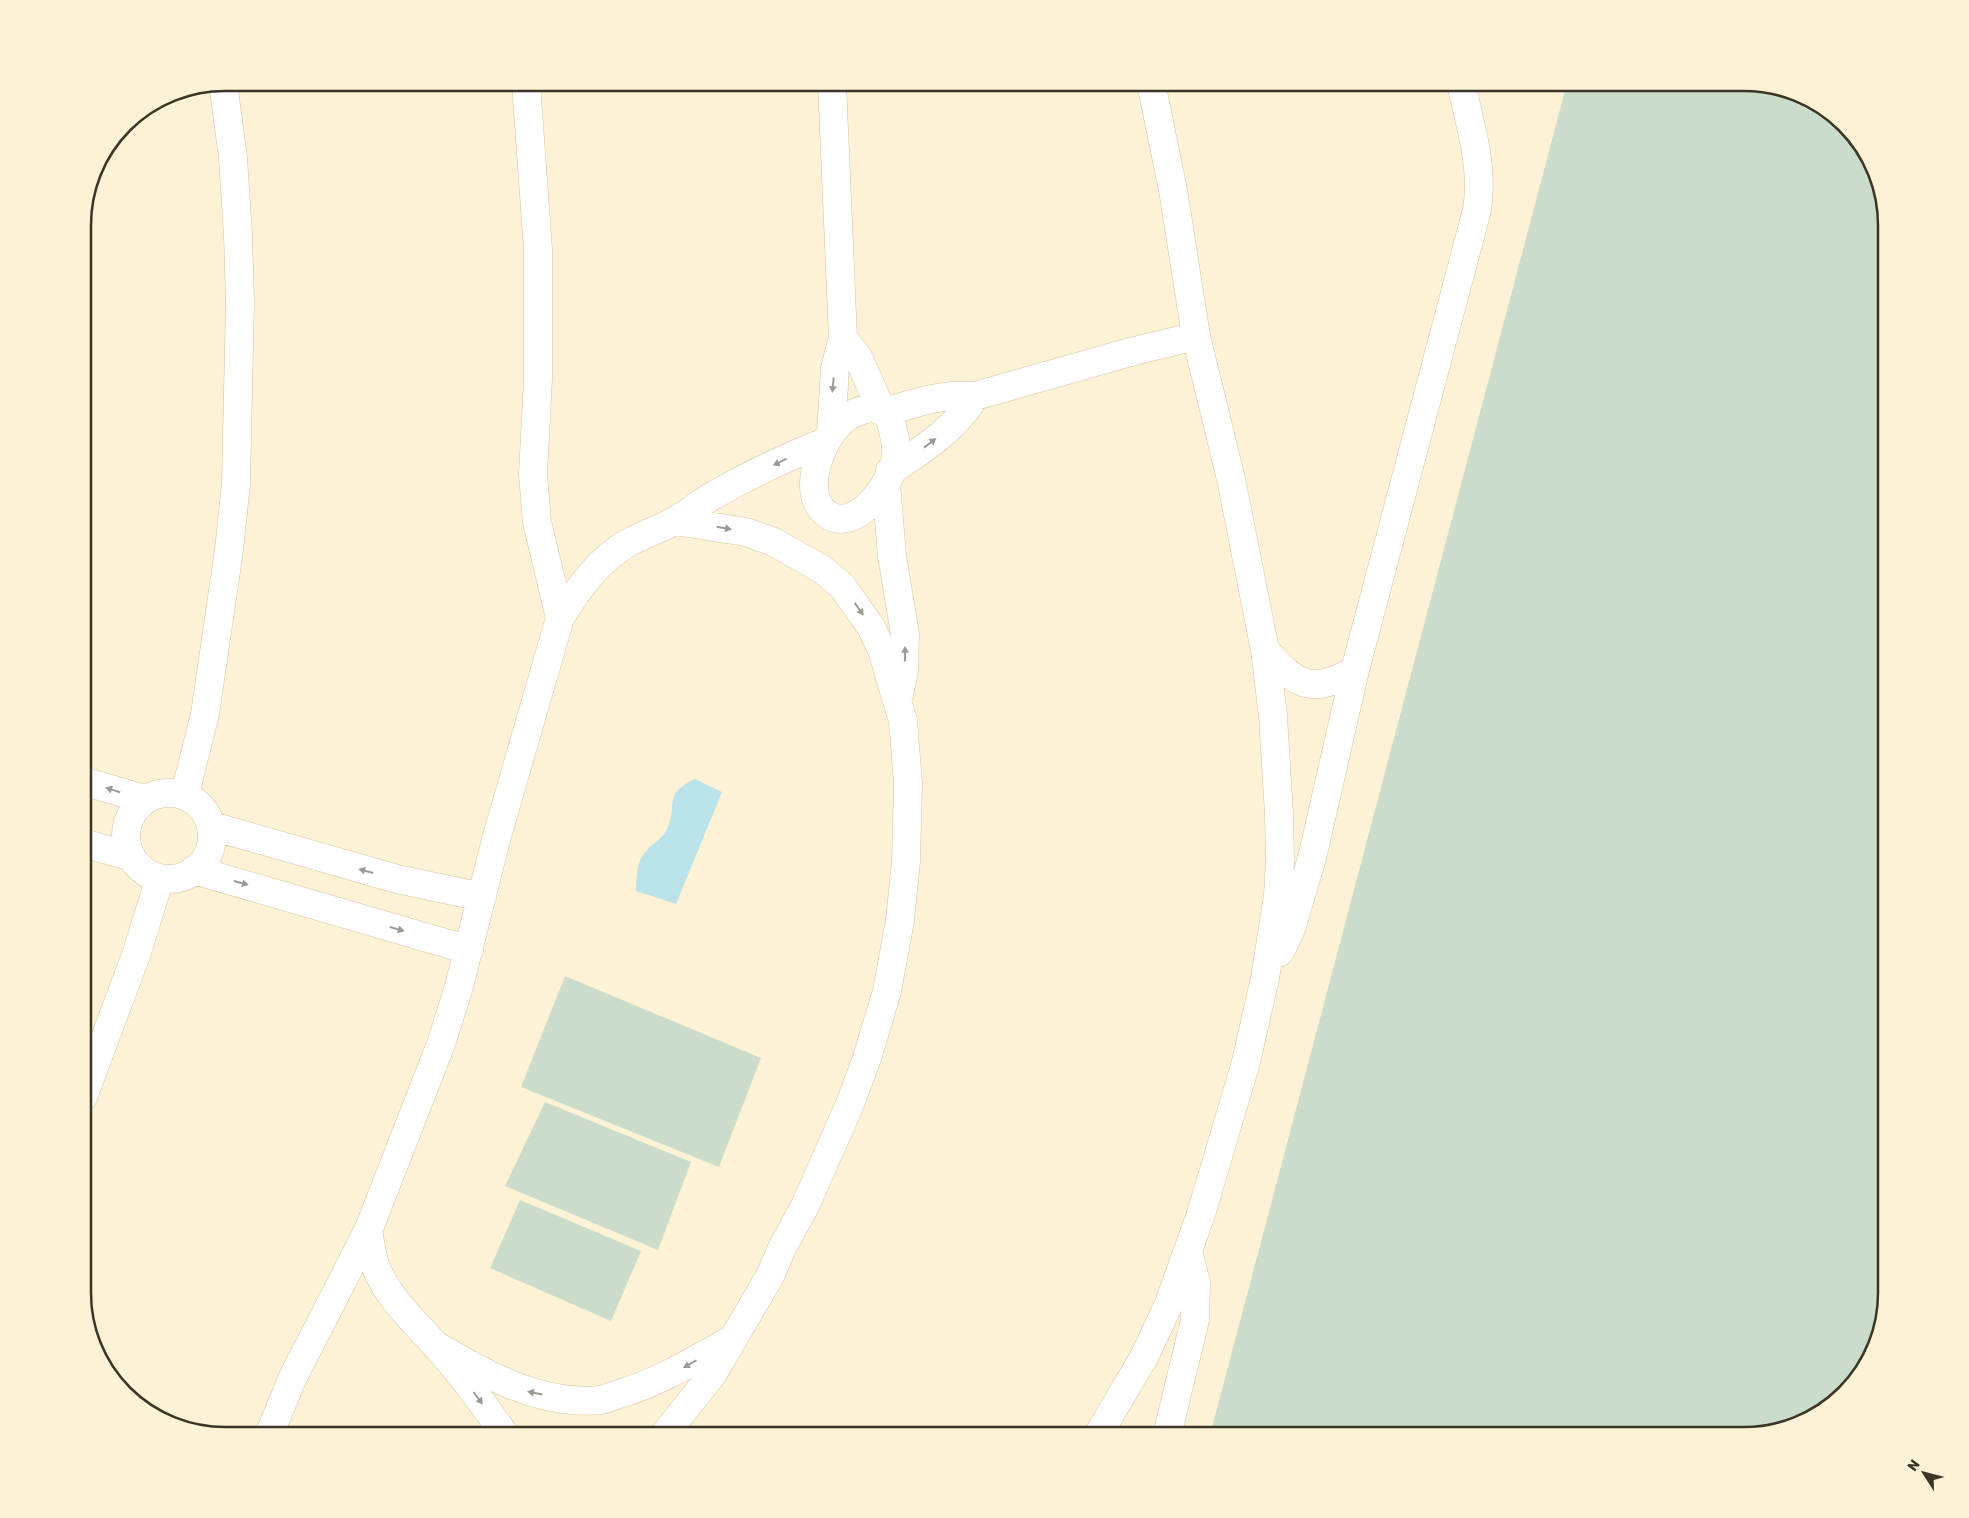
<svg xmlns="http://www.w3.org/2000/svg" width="1969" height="1518" viewBox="0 0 1969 1518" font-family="Rubik,sans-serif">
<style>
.green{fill:#cbddca}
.water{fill:#bae3e9}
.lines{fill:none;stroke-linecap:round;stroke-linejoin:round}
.street-casing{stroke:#d4c4a3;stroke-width:29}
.street{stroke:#fff;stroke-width:28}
.oneway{fill:#9d9a93}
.rim{fill:none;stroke:#3b3527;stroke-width:2.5}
</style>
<rect width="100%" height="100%" fill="#fef2d6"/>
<path class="green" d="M1567 83H1744L1790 90 1831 112 1872 162 1886 225V1293L1879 1339 1857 1380 1807 1421 1744 1435H1210Z
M565 976 761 1058 719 1167 521 1087Z
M545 1102 691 1162 658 1250 505 1186Z
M520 1200 641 1251 611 1321 490 1268Z"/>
<path class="water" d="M695 779 722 792 676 904 636 891C637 871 636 859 652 845 658 840 663 837 667 829 679 806 661 795 695 779Z"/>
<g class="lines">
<g class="street-casing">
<path id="street" d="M843 338 858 357 881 409
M871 408C885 410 890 416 893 430 895 438 897 448 896 457 893 482 855 535 827 514 800 495 820 441 841 422 849 414 860 410 871 408Z
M885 412C914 403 945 393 975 396L1134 351 1196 336
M831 434 835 368 843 338 832 83
M890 471C919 453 959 426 975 396
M886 483 892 556 905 634 904 670 899 695
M560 618C578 589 598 560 628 543 644 534 661 529 676 520 690 513 701 502 714 495 749 475 787 457 825 442
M1265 650C1297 685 1310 696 1355 670
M83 781 144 799
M126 836a43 43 0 1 1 86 0a43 43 0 1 1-86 0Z
M185 794 205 714 229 550 236 483 240 301 238 235 233 158 223 83
M212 826 397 879 482 897
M83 843 129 856
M194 870 469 950
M1280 952 1291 929 1312 858 1355 670 1477 210C1484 167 1470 125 1461 83
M83 1097 136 955 160 878
M368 1231C371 1244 372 1260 378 1272 391 1301 416 1323 437 1347 462 1374 484 1405 505 1435
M437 1346C487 1375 540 1406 600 1400 607 1399 615 1395 622 1393 661 1381 695 1360 731 1340
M269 1435 293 1377 368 1231 441 1044 458 990 497 836 560 618 537 522 533 474 538 379V250L526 83
M664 1435 712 1375 770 1276 782 1248 805 1206 850 1104 867 1058 887 991 900 920 906 861 908 783 903 721 882 650 871 627 842 586 823 570 774 542 746 532 675 521
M1098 1435 1144 1357 1168 1306 1201 1214 1246 1062 1265 978 1278 896 1280 860 1279 814 1273 716 1265 650 1231 479 1196 336 1173 190 1151 83
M1167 1435 1195 1320 1196 1282 1188 1251"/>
</g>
<use href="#street" class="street"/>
</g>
<defs><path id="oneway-solid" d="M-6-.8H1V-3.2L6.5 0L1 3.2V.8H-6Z" transform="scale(1.25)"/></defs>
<g class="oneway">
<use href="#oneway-solid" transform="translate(833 385) rotate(95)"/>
<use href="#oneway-solid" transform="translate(930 443) rotate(-38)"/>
<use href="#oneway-solid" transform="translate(780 462) rotate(154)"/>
<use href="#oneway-solid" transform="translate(724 528) rotate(10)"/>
<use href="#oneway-solid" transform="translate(859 609) rotate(55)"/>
<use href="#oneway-solid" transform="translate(905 654) rotate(-89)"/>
<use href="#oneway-solid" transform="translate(113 790) rotate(-163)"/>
<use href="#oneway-solid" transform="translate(366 871) rotate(-165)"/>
<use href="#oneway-solid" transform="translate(241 883) rotate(15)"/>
<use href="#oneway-solid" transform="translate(397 929) rotate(16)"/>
<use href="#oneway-solid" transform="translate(690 1364) rotate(150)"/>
<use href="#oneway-solid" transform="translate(535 1393) rotate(-168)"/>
<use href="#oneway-solid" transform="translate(478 1398) rotate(53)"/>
</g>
<path d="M0 0H1969V1518H0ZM225 91H1744A134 134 0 0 1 1878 225V1293A134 134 0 0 1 1744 1427H225A134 134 0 0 1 91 1293V225A134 134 0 0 1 225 91Z" fill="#fef2d6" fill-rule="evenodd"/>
<path class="rim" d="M225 91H1744A134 134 0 0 1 1878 225V1293A134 134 0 0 1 1744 1427H225A134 134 0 0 1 91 1293V225A134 134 0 0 1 225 91Z"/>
<g transform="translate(1924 1473) rotate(306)" stroke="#fef2d6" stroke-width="4" paint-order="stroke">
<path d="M0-4L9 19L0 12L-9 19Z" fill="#3b3527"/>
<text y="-8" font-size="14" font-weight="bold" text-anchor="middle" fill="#3b3527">N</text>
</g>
</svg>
